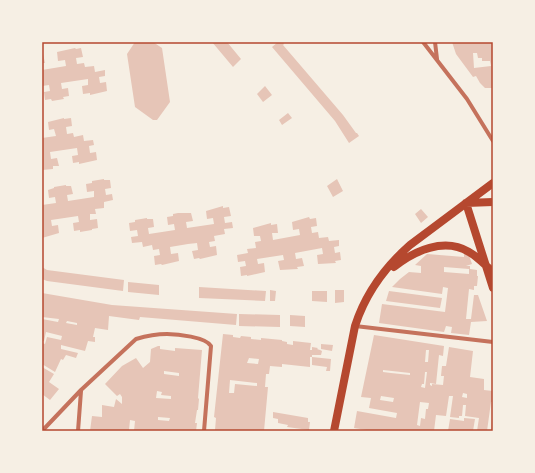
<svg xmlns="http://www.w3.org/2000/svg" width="535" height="473" viewBox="0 0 535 473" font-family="'Work Sans',sans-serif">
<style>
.building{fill:#e6c5b7;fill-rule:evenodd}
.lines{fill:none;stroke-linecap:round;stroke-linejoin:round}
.minor{stroke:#c5725c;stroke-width:4}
.secondary{stroke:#b5482f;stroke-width:8}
.neatline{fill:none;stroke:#b5482f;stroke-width:1.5}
</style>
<rect width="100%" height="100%" fill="#f6efe4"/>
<path class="building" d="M135 42H153L162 48 170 102 157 120H153L135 107 127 54Z
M212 42H227L241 59 233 67Z
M278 42H283L284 44 283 45 343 115 356 133H357L359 136 349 143 335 121 272 47Z
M452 42H493V88H485L480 83 476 76 473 77 456 54ZM473 53H477L478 58H482V61H490L491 66 474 68Z
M75 48 76 49 81 48 83 57 76 58 77 64 84 63 85 67 94 66 95 72 105 70V76L99 77 100 83 106 82 107 91 90 95V93L83 94 82 86 88 85V79L61 83 62 89 68 88 69 96 63 97 64 99 52 101 51 99 45 100 44 92 50 91 49 85 42 86V70L66 66 65 60 58 61 57 52Z
M43 54 45 63H42V55Z
M265 86 272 95 263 102 257 94Z
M288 113 292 118 282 125 279 120Z
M64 118V119L71 118 72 126 66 127 67 134 73 133 74 137 83 135 84 141 93 140 94 145 89 146 90 153 96 152 97 160 79 164V162L73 163 72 156 78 155 77 148 50 152 51 159 57 158 59 166H53V169L42 170V138L56 136 54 129 49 130 48 122Z
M104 179V180H110L111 188 105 189 106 195 112 194 113 200 104 202V208L95 209 96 214H90V220L97 219 98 228 92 229V230L80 232V230L74 231 73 223 79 222 78 216 51 220 52 226 58 225 59 233 42 238V205L56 203 55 197 49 198 48 190 54 188V187L66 185V186H71L73 194 67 195 68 201 94 197V191L87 192 86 184 92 183V181Z
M337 179 343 191 333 197 327 186Z
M223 206V208L229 207 231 216 224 217 225 223 232 222 233 228 224 229 225 234 214 236 215 241 209 242 210 247 216 246 217 255 200 259 199 258 194 259 192 251 198 250 197 243 188 244 170 247 171 254 178 253 179 261 162 265 161 264 155 265 154 256 160 255 159 249 153 250 152 245 143 247 142 242 132 243 131 237 138 236 137 230 130 231 129 223 135 222V220L147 218V219H153L154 227 148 228 149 234 175 230 174 224 168 225 167 217 173 216V214L178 213H191L193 221 186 222 187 228 214 224 213 218 207 219 206 211Z
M421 209 428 217 421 223 415 214Z
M309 217 310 219 316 218 317 226 311 227 312 233 318 232 319 238 328 237 329 241 339 240V246L334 247 335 253 340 252 341 260 335 261 336 263 318 264 317 255 323 254 322 248 295 253 296 259 302 258 304 266 297 267 298 269 280 270 278 261 284 260 283 255 257 259 258 264 264 263 265 272 247 276V275L241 276 240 267 246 266 245 261 238 262 237 255 248 253 247 249 256 248 255 242 261 241 260 236H254L253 228 271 223V225L277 224 278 233H272L273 240 300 235 299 229 293 230 292 222Z
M468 252 472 264 466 266H470V269L477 270V276H478L477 286H474V290L469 289 466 319H471L474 295H478L487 321 471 322 469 335 451 333 452 327 446 326 444 332 379 323 382 304 445 312 448 288 443 287 442 294 392 287 400 279 409 272 421 273V266L415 265 427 254 464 257V253ZM444 267 469 269V274L444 272Z
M42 267 47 270 124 280 123 291 47 281 42 279Z
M128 282 159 285V295L128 292Z
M199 287 266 291 265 301 199 298Z
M270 290 276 291 275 301H270Z
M335 290H344V302L335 303Z
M312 291H327V302L312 301Z
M389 291 442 298 440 308 386 301Z
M42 293 112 305 237 314 236 325 140 317 139 320 109 316 108 330 95 328 93 337H95V342L88 341 85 351 61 345V349L78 353 76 358 66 355 63 360 61 359 55 372 42 364V343L45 344 47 337 61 340 62 336 46 332 44 341H42V319L58 322 59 319 42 317ZM67 321 77 323V325L66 323Z
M239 314 280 315V327L239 326Z
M290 315 305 316V327L290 326Z
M223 334 233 335V337L240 338 241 336 251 337V339L261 340V338L282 340V341L287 342V344L293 345V341L311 343 310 350H312V347L318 348 317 349 320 350 322 351 321 355H312V357H310V367L282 364V367L270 366 269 374H266L265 387H268L264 431H211V430H215L216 418 214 417ZM249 358 259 359 258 364 247 363ZM230 380 257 383V386L235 384 234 393H229Z
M374 335 444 346 443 356 439 355 436 384 430 383V385L432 386V384L443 385 444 376H441L442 366H446L449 347 473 351 470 377 484 379V390L493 391V402H491L487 431H477L479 418 465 416 466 405H463L462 416H459V418L450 417 453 396H449L446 416 436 415 434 431H373L354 428 357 411 396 418 397 413 369 408 371 398 361 397ZM426 350H429L428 362H425ZM383 370 410 373V375L391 373 383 372ZM425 372H427L425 388 421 387 422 384H424ZM463 393 467 394V398L462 397ZM381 396 394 398 393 402 380 400ZM420 402 429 403 428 409H426L425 419 421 418 420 426 417 425Z
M321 344 333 345 332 351 321 349Z
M158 346H160V349L175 351V348L202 350 198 398 199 399 198 410H197L195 423H197L196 431H134L135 421 130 420 129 430 133 431H90L92 416 102 417V405L114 407 116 399 122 404V397L120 394 117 396 105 384 122 366 136 358 143 368 150 362 151 349ZM164 371 179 373V376L164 374ZM157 391 162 392 161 395 171 396V399L156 398ZM158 417 170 418 169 421 158 420Z
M312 357 331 359 330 371H326L327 367 312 365Z
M42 367 54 374 49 382 59 389 50 400 42 394Z
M273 412 308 418V422H310L309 430 287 427 288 425 278 423V419L273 418Z
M464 418 475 419 473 431H448L450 419 464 421Z
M492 418 493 431H491Z"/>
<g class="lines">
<path class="minor" d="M423 42 467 99 493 141
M435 42 437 59
M355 326 493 342
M42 431 81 390 136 339C146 336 157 334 167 334 177 334 206 337 211 346L204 431
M78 431 81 391"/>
<path class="secondary" d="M466 203 493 288
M466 203 493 202
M394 267C414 251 444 237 469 252 478 257 485 265 493 272
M334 431 355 326C365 295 385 267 410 245L493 183"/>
</g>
<rect width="535" height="473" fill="none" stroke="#f6efe4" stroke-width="86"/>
<rect x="43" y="43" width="449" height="387" class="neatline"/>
</svg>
